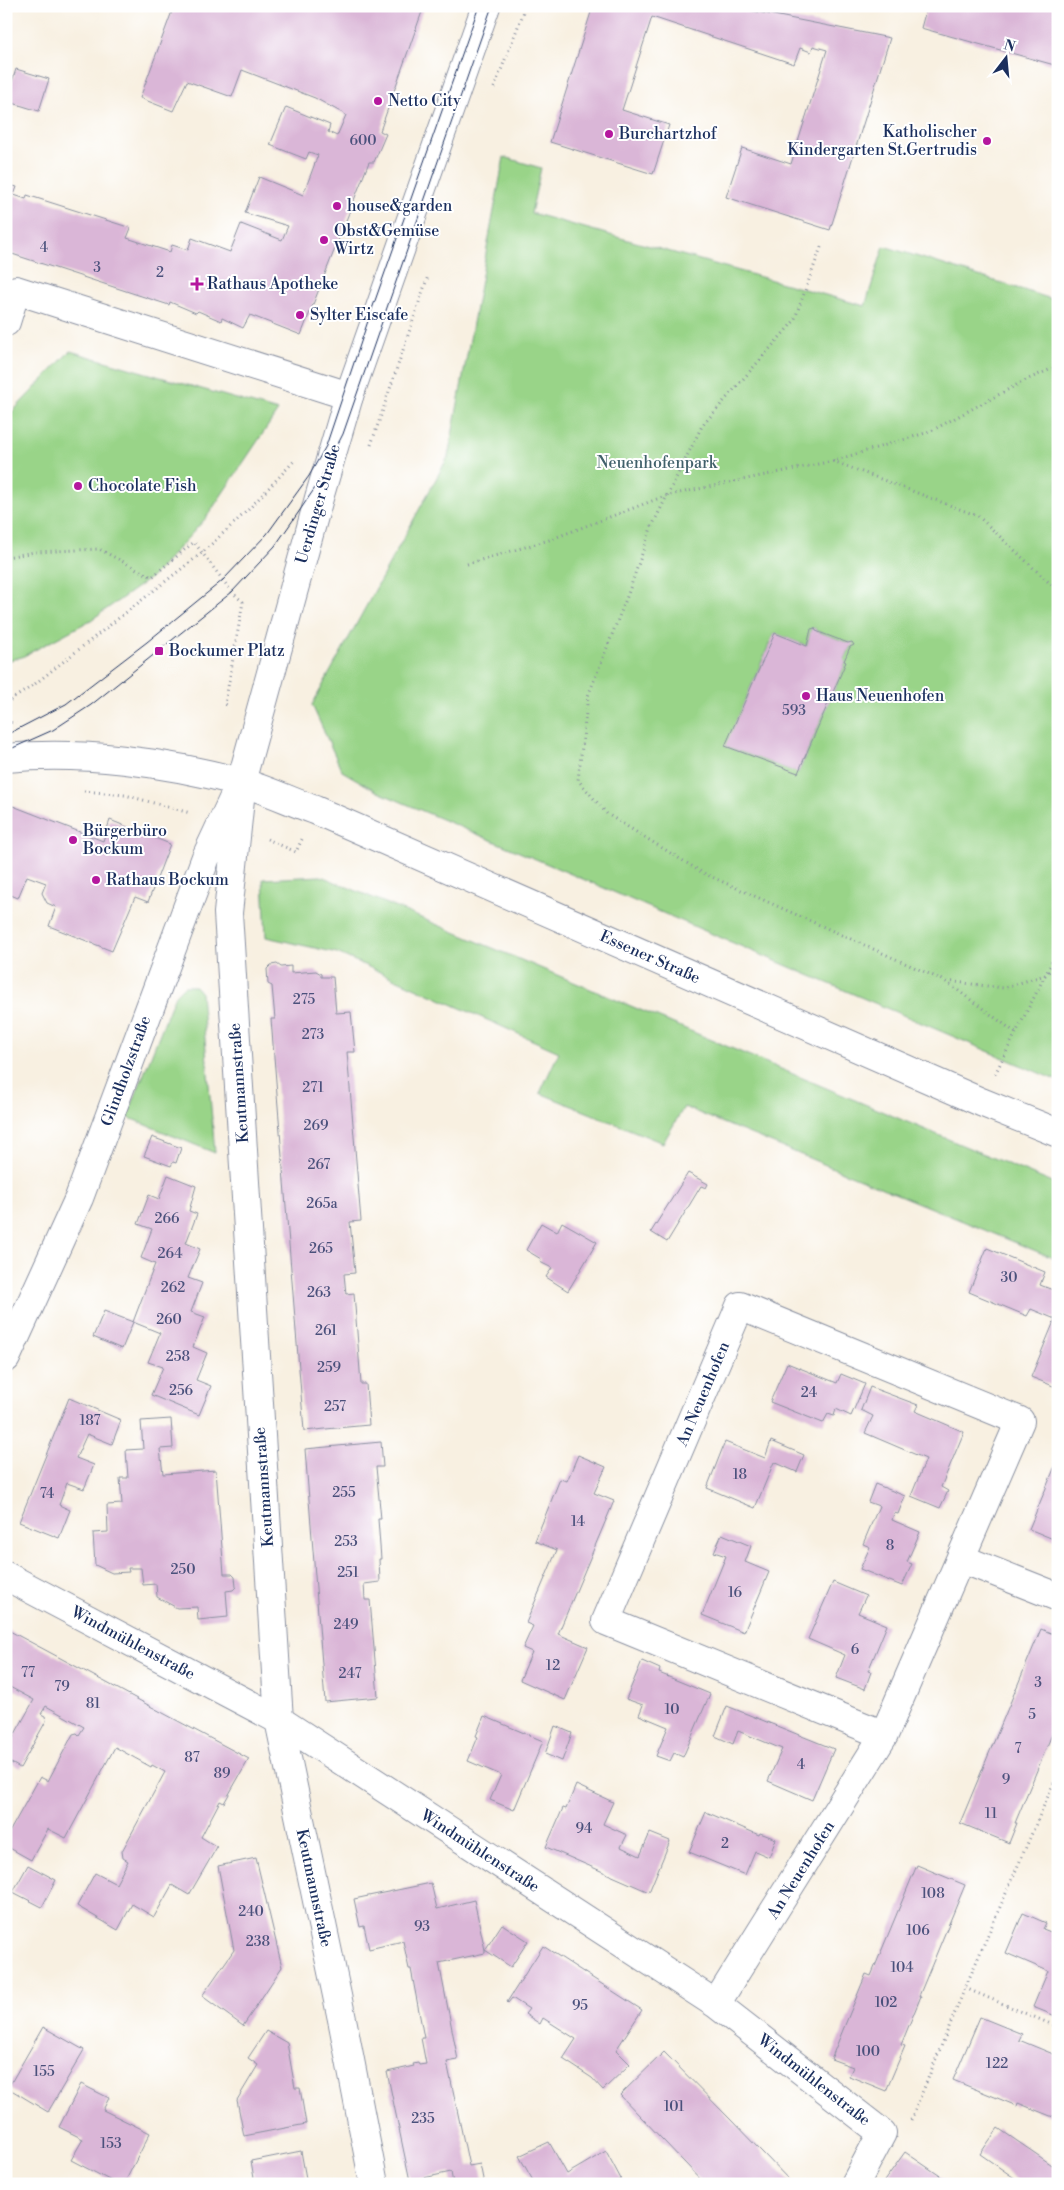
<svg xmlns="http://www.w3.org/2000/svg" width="1064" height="2190" viewBox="0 0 1064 2190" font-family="'Libre Bodoni',serif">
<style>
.green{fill:#99d488;stroke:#5a8273;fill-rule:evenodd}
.building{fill:#dab6d7}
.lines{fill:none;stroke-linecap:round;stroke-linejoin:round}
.street-casing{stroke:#8a90a0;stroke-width:30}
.secondary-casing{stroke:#8a90a0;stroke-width:30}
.path{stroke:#8a90a0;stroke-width:3;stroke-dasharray:1 4;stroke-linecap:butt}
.street{stroke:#fff;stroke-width:28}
.secondary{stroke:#fff;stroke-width:28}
.tram{stroke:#1b2f5e;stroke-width:1}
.poi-dot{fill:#b5179e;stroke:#fff;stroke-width:2}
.labels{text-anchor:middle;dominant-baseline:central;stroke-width:4;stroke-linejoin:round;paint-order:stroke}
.number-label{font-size:14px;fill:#4b517c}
.poi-label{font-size:16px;fill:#1b2f5e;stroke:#fff;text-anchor:start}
.park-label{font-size:16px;fill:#41616b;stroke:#fff}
.street-label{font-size:16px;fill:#1b2f5e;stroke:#fff}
</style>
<rect width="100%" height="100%" fill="#fff"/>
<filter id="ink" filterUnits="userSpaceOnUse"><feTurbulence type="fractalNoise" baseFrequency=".02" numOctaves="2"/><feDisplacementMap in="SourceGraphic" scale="10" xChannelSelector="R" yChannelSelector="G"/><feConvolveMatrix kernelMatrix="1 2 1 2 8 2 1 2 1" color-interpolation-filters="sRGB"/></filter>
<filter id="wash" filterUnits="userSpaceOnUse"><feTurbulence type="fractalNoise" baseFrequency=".0096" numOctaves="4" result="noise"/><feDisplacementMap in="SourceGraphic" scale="20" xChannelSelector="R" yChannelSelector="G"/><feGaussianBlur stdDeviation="1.12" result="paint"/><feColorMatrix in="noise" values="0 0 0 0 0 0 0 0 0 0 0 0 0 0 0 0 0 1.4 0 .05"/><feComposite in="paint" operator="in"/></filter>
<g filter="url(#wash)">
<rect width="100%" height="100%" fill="#f8f0e1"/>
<path class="green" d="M504 157 541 168 531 213 865 306 884 246 1058 301V1081L378 792 342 771 312 705 448 457ZM815 628 816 631 848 643H852L854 645 850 647 844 661 846 662 798 773 726 746 774 633 807 646 811 629Z
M70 351 278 411 206 518 152 577 91 620 22 657 6 661V431L12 412Z
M321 876 1055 1184 1058 1186V1260L684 1107 663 1143 540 1093 559 1052 337 953 266 937 263 879Z
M184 986H195L201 993 215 1153 127 1117 175 995Z"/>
<g id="blocks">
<path class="building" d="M174 6H314L321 9 322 6H424L380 131 386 134 374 162H369L301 335 250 315 243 328 222 318 221 321 198 311 196 313 170 302 169 305 6 252V184L17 187 14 195 26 199 27 195 131 228 127 238 170 252 172 245 188 250 192 238 230 252 241 224 282 240 288 226 245 213 259 177 303 195 311 174 318 155 309 152 306 159 270 145 286 107 330 125 328 132 337 136 346 115 315 98 242 70 232 97 187 81 173 111 140 98Z
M593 6H728L890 38 830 230 726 197 742 148 791 164 827 50 813 46 811 52 800 48 794 64 652 17 622 110 669 125 653 174 550 142Z
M927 6H1058V66L921 28Z
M16 69 49 79 39 111 6 101Z
M815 628 816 631 848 643 852 642 854 645 850 647 844 661 846 662 798 773 725 746 775 633 807 646 811 629Z
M13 806 103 841 110 820 170 844 148 902 135 897 112 951 49 926 56 907 47 903 42 893 46 883 27 876 18 898 6 893V809Z
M277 964 281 967 291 966V973L316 971 321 974V977H333L336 1013 351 1012 355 1052H347L361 1221 350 1222 355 1273 344 1274 346 1294 354 1293 361 1384H366L369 1425 304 1431 271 1019H275L272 986 268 984 267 969 271 965Z
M152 1137 181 1148 176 1163 173 1162 171 1166 144 1156Z
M688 1173 708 1184 706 1188 701 1186 667 1242 651 1232Z
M168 1175 196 1186 189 1211 197 1214 186 1243 200 1249 188 1278 202 1283 191 1312 205 1317 193 1347 207 1353 196 1380 211 1386 199 1415 151 1395 163 1367 148 1362 160 1333 133 1322 122 1349 93 1337 104 1311 133 1322 155 1264 141 1258 152 1229 138 1224 149 1195 159 1199Z
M562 1222 597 1242 568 1291 546 1277 552 1268 540 1262 541 1259 526 1250 541 1223 557 1232Z
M987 1248 1045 1272 1040 1285 1058 1292V1388L1031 1377 1055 1319 1031 1309 1027 1316 969 1292Z
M787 1363 837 1383 841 1374 865 1384 851 1416 836 1409 834 1416 828 1414 823 1423 770 1402Z
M870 1387 918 1405 915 1411 964 1432 941 1487 948 1491 940 1508 911 1496 926 1459 865 1433 873 1416 861 1410Z
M69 1398 121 1420 112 1444 87 1434 76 1458 94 1465 84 1489 67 1483 59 1505 70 1510 59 1538 19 1522Z
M171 1419 173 1448 160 1449 163 1474 216 1470 224 1574H232L235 1577 236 1587 233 1590 226 1591 228 1617 198 1620 197 1607 177 1608 157 1597 156 1584 143 1585 141 1568H128L129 1572 112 1573 95 1565 93 1533 108 1532 107 1505 122 1504 120 1478H128L126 1450 143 1449 141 1421Z
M771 1441 804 1455 797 1472 774 1462 755 1508 707 1488 725 1442 765 1458Z
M381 1442 383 1467H376L381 1519H378L381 1559H379L380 1582 364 1584 365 1600H370L378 1697 325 1702 305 1449Z
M578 1455 606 1467 594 1493 614 1501 558 1634 588 1647 565 1700 520 1680 532 1652 523 1648 533 1626 526 1623 557 1550 535 1541 560 1479 567 1481Z
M1058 1459V1541L1029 1529Z
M875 1484 905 1496 898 1514 894 1513 892 1520 920 1532 907 1562 912 1564 902 1586 860 1569 870 1547 863 1544 879 1506 868 1502Z
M722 1534 751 1546 745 1562 769 1572 744 1632 702 1615 726 1556 714 1552Z
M833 1582 866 1596 858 1613 887 1625 868 1671 871 1672 865 1689 836 1678 845 1655 808 1639Z
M6 1629 249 1759 224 1803 220 1801 201 1837 217 1847 189 1895 172 1885 154 1917 132 1904 118 1930 77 1906 95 1873 116 1884 128 1861 123 1858 122 1851 165 1772 152 1765 151 1767 115 1747 66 1838 48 1829 31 1860 6 1846V1838L40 1777 48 1781 73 1734 77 1733 79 1735 84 1727 46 1706 41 1714 45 1716 46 1721 20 1768 6 1760V1750L34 1700 6 1685Z
M1041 1629 1058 1636V1720L1015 1823H1017L1009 1843 960 1823Z
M642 1661 660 1669 659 1673 710 1694 683 1757 674 1753 670 1761 656 1756 668 1727 639 1715 643 1705 626 1699Z
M727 1706 834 1749 812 1800 768 1781 782 1749 738 1731 733 1744 715 1736Z
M484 1716 543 1741 514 1810 490 1800 501 1775 468 1761 478 1737 476 1736Z
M555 1726 572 1733 562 1761 545 1754Z
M576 1785 613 1802 603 1824 627 1835 621 1847 640 1856 650 1833 670 1841 649 1892 546 1847 563 1808 566 1809Z
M706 1812 759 1835 760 1833 776 1839 769 1857 755 1851 745 1875 689 1852Z
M256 1858 282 1967 243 2026 202 1996 234 1950 218 1866Z
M28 1865 56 1880 42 1907 13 1892Z
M917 1865 965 1885 919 1996H921L901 2045 905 2046 886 2091 849 2076 853 2067 831 2059 866 1974 871 1976Z
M431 1883 437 1909 474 1900 485 1950V1953L439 1963 458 2060 447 2062 469 2166 480 2164 484 2184H453L451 2172 410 2181 387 2072 414 2066 413 2064 418 2063 419 2065 426 2064 421 2038H424L411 1969H409L403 1941 369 1949 364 1926 360 1927 354 1899Z
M1023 1913 1046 1923 1043 1929 1058 1935V2017L1033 2007 1048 1971 1006 1953Z
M502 1924 528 1941 511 1967 485 1950Z
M543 1946 642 2010 616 2050 630 2064 603 2090 592 2078 563 2059 576 2039 543 2018 540 2024 525 2014 529 2009 512 1998 508 2003 507 2002Z
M980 2017 1022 2034 1019 2040 1058 2056V2119L1018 2103 1017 2106 953 2080Z
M43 2027 84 2050 48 2112 8 2088Z
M266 2031 287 2043 295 2088H300L306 2124 244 2136 237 2100 258 2065 248 2058Z
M664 2052 729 2118 793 2184H705L684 2162 620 2095Z
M81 2084 109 2098 103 2110 150 2133 124 2184H117L71 2160 83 2139 59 2127Z
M998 2128 1058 2169V2184H1023L980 2154Z
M549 2142 567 2174 606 2151 621 2179 612 2184H572L570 2180 565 2184H535L519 2156Z
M301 2151 307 2184H255L251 2161Z
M905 2152 952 2184H882Z"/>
</g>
</g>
<g filter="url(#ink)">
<use href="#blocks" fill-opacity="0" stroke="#8a90a0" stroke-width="1"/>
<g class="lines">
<g class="street-casing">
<path id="street" d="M6 322 16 290 349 396
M962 1559 1058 1597
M279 1720 716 2004 882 2133 855 2184
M279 1720 343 2024 374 2184
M716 2004 884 1735 1020 1421 740 1306 606 1621 884 1735"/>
</g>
<g class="secondary-casing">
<path id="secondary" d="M6 758C83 751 166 762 240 782 265 789 290 801 315 810L981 1102 1058 1133
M240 799 228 913 279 1720
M6 1358 79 1198 206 857 241 782 319 498 349 396 486 6
M6 1576 279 1720"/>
</g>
<path class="path" d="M494 88 526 6
M821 247 794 321 702 426 651 528 628 594 588 696 578 780 607 814 703 873 945 981 1016 1033
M371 445 428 276
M833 461 978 516 1058 591
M6 557 35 552 99 549 152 577 194 542 232 592 243 602 225 704 228 706
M467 564 549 540 665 496 833 461 929 432 1026 380 1058 366
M6 703 31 687 203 552 247 511 296 459
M6 722 16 723
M84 791 125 795 190 813
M267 839 296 852 302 839
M947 981 1003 988 1045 975 1058 964
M995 1074 1058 950
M965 1988 1058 2027
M911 2120 965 1988 1058 1773"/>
<use href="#street" class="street"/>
<use href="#secondary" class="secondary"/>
<path class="tram" d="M6 735 66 704 147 642 223 580 267 534 309 476 326 446 371 312 479 6
M6 751 53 730 91 705 232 592 275 546 298 513 317 485 343 434 492 6"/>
</g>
</g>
<g class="poi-dot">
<circle cx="378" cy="101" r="5"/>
<circle cx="609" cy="134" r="5"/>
<circle cx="987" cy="141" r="5"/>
<circle cx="337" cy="206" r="5"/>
<circle cx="324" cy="240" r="5"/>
<path d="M194.5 276.5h5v5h5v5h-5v5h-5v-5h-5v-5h5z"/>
<circle cx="300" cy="315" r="5"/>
<circle cx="78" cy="486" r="5"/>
<rect x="154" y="646" width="10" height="10" rx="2.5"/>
<circle cx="806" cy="696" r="5"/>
<circle cx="73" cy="840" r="5"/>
<circle cx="96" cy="880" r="5"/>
</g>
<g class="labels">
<g class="number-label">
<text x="363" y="141">600</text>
<text x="44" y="248">4</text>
<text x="97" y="268">3</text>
<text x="160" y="273">2</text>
<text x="794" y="711">593</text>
<text x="304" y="1000">275</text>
<text x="313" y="1035">273</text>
<text x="313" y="1088">271</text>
<text x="316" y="1126">269</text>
<text x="319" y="1165">267</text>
<text x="322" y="1204">265a</text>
<text x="167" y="1219">266</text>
<text x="321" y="1249">265</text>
<text x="170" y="1254">264</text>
<text x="1009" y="1278">30</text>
<text x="173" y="1288">262</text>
<text x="319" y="1293">263</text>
<text x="169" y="1320">260</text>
<text x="326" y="1331">261</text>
<text x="178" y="1357">258</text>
<text x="329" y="1368">259</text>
<text x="181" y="1391">256</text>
<text x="809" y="1393">24</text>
<text x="335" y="1407">257</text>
<text x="90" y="1421">187</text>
<text x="740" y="1475">18</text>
<text x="344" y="1493">255</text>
<text x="47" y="1494">74</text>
<text x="578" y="1522">14</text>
<text x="346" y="1542">253</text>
<text x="890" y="1546">8</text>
<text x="183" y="1570">250</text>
<text x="348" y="1573">251</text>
<text x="735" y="1593">16</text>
<text x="346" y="1625">249</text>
<text x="855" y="1650">6</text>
<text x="553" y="1666">12</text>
<text x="28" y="1673">77</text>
<text x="350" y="1674">247</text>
<text x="1038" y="1683">3</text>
<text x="62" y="1687">79</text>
<text x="93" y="1704">81</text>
<text x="672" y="1710">10</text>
<text x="1032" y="1715">5</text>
<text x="1018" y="1749">7</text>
<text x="192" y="1758">87</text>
<text x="801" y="1765">4</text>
<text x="222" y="1774">89</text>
<text x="1006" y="1780">9</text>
<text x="991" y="1814">11</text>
<text x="584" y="1829">94</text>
<text x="725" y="1844">2</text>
<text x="933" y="1894">108</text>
<text x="251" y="1912">240</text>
<text x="422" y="1927">93</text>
<text x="918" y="1931">106</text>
<text x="258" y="1942">238</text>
<text x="902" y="1968">104</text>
<text x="886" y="2003">102</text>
<text x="580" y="2006">95</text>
<text x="868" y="2052">100</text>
<text x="997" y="2064">122</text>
<text x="44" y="2072">155</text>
<text x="674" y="2107">101</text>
<text x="423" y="2119">235</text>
<text x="111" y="2144">153</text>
</g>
<g class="poi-label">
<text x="388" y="101">Netto City</text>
<text x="977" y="132" text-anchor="end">Katholischer<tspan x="977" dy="18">Kindergarten St.Gertrudis</tspan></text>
<text x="619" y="134">Burchartzhof</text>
<text x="347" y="206">house&amp;garden</text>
<text x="334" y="231">Obst&amp;Gemüse<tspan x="334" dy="18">Wirtz</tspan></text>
<text x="207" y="284">Rathaus Apotheke</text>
<text x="310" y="315">Sylter Eiscafe</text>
<text x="88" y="486">Chocolate Fish</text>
<text x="169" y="651">Bockumer Platz</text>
<text x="816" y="696">Haus Neuenhofen</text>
<text x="83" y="831">Bürgerbüro<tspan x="83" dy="18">Bockum</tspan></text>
<text x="106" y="880">Rathaus Bockum</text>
</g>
<g class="park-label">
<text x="657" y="463">Neuenhofenpark</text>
</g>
<g class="street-label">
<text transform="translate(318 504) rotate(-74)">Uerdinger Straße</text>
<text transform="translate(650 957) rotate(24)">Essener Straße</text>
<text transform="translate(126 1071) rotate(-70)">Glindholzstraße</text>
<text transform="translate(239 1083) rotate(-94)">Keutmannstraße</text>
<text transform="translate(703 1394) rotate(-67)">An Neuenhofen</text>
<text transform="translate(264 1487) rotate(-94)">Keutmannstraße</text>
<text transform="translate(133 1643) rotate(28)">Windmühlenstraße</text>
<text transform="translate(480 1851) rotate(33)">Windmühlenstraße</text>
<text transform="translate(801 1870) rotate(-58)">An Neuenhofen</text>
<text transform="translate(314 1888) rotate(78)">Keutmannstraße</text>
<text transform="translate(814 2080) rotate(38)">Windmühlenstraße</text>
</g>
</g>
<rect width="1064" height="2190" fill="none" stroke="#fff" stroke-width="25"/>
<g transform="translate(1006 58) rotate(16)" stroke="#ffffff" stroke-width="4" paint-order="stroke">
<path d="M0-4L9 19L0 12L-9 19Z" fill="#1b2f5e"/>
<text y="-8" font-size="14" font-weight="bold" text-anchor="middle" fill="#1b2f5e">N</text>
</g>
</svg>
